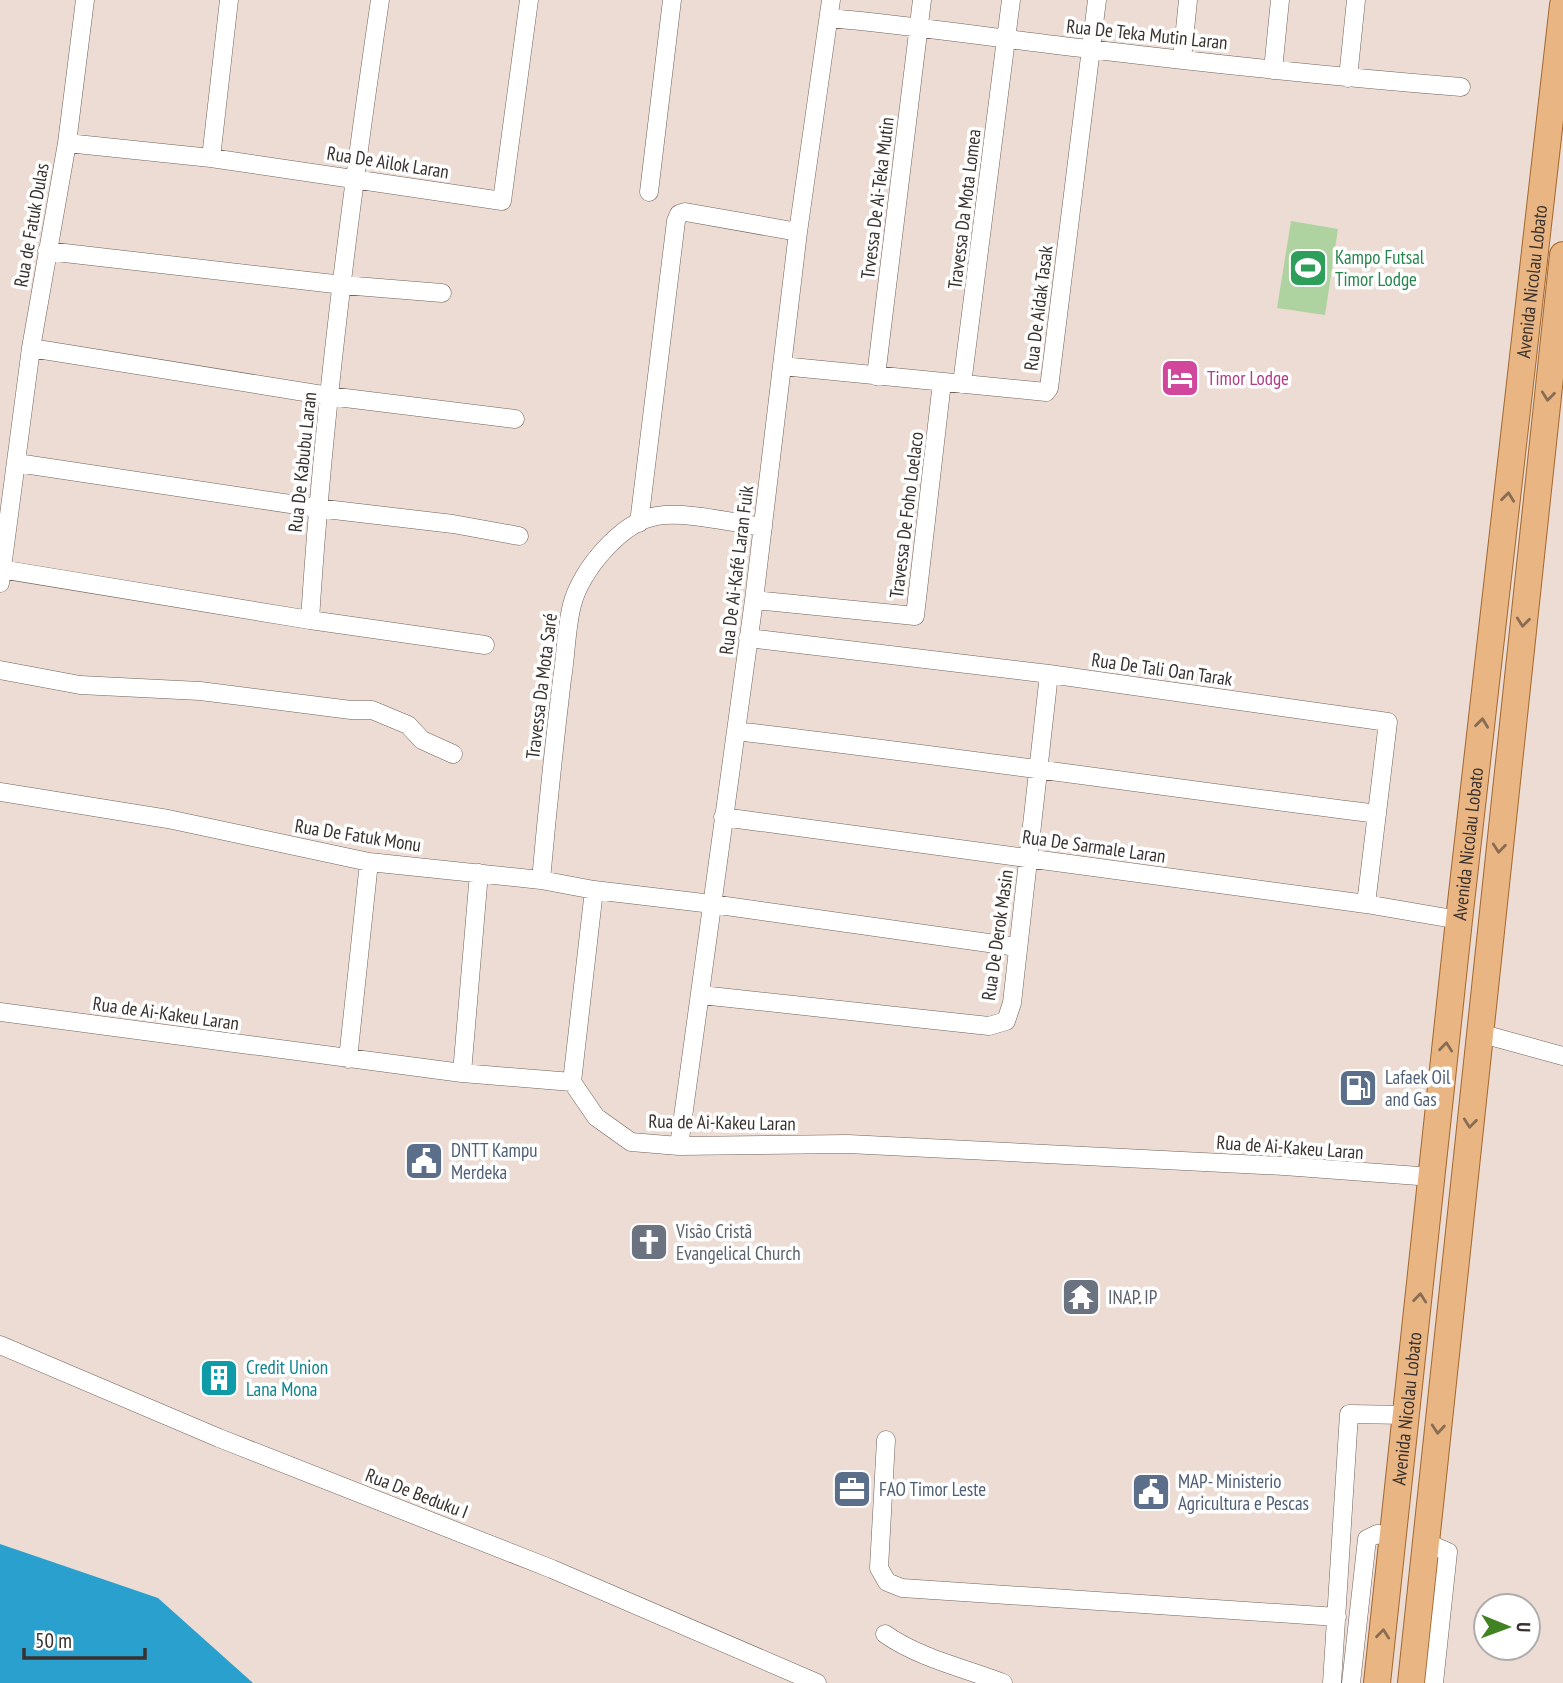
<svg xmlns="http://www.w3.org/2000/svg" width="1563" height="1683" viewBox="0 0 1563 1683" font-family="'PT Sans Narrow',sans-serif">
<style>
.green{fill:#aed3a0}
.water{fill:#2aa0cf}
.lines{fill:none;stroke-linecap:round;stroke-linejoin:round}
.minor-casing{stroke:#71625b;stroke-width:19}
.primary-casing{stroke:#a2672e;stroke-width:28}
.minor{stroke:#fff;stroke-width:18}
.primary{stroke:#e9b582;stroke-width:26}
.oneway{stroke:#886c54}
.labels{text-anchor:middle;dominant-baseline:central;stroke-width:7;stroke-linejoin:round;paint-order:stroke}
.street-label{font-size:19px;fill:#38312e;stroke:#fff}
.leisure-label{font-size:19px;fill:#27864d;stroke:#fff;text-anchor:start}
.hotel-label{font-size:19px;fill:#b23c85;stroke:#fff;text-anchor:start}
.service-label{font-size:19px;fill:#4e5e75;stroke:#fff;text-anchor:start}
.worship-label{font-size:19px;fill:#5b616d;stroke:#fff;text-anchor:start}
.culture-label{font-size:19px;fill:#0d838f;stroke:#fff;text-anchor:start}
</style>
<rect width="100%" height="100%" fill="#eddcd3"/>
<path class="green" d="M1291 221 1338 229 1325 315 1277 308Z"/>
<path class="water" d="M0 1544 158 1598 253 1683H0Z"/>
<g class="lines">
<g class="minor-casing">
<path id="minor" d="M830 18C917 26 1003 39 1089 49 1213 64 1337 77 1461 87
M1182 59 1188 0
M1273 70 1280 0
M1348 78 1356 0
M67 143 211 158 502 201 529 0
M211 158 229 0
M649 192 672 0
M47 251 343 285 442 293
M31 348 329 396 515 419
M782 366 1046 392 1049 388 1097 0
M876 376 922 0
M962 384 1011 0
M17 463 317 508 453 524 519 536
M639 523 676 221 679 214 685 212 798 232
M0 569 310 620C323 412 350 206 380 0
M0 583 31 348 67 143 85 0
M754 600 915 616 942 382
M310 620 485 645
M748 638 1049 674 1388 722 1366 904
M0 670 80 685 200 691 351 710H372L408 725 422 740 453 754
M736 731C950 756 1163 787 1377 814
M0 792 168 819 369 862 541 880 594 890 712 904 1017 947
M723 817 1366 904 1459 920
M541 880C547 813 554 746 562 679 566 655 566 628 572 605 580 571 622 521 657 516 685 511 734 523 763 527
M701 995 989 1026 1006 1021 1012 1003 1049 674
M0 1012 462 1073 572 1082 596 1117 631 1142 679 1146 848 1144 1284 1166 1432 1177
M1479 1033 1563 1056
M348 1059 369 862
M462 1073 479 873
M572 1082 594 890
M679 1146 754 600 798 232 831 0
M0 1345 219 1438 552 1569 817 1683
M886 1440 879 1568 887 1582 902 1588 1337 1617
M1427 1543 1448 1552 1434 1683
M885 1634C919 1658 964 1668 1003 1683
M1332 1683 1349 1414 1407 1415
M1351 1683 1367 1539 1377 1534 1394 1536"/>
</g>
<g class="primary-casing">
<g id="primary">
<path id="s1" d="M1377 1683 1459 920 1563 5"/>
<path d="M1411 1683 1563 255"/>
</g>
</g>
<use href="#minor" class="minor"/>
<use href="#primary" class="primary"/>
</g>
<defs><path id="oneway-chevron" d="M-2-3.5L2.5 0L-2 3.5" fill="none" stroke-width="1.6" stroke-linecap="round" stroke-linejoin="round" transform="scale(1.75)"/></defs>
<g class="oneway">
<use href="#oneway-chevron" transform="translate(1548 396) rotate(96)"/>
<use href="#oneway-chevron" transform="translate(1508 497) rotate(-83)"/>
<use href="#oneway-chevron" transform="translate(1523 622) rotate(96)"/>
<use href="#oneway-chevron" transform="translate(1482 723) rotate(-83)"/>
<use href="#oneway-chevron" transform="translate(1499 848) rotate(96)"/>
<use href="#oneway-chevron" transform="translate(1446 1047) rotate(-84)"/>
<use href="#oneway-chevron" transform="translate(1470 1123) rotate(96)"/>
<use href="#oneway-chevron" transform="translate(1420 1298) rotate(-84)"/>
<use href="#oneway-chevron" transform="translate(1438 1429) rotate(95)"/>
<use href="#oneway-chevron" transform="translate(1383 1634) rotate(-84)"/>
</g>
<defs>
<g id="stadium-square" transform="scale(2.0125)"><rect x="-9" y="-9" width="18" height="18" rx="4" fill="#2e9e5b" stroke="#fff"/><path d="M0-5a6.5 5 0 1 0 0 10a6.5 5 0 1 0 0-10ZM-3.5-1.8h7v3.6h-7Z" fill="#fff"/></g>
<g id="hotel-square" transform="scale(2.0125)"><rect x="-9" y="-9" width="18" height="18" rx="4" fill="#d1479c" stroke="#fff"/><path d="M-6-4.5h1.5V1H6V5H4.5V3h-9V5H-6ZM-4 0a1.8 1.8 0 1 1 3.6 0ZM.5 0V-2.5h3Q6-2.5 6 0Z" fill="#fff"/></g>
<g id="fuel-square" transform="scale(2.0125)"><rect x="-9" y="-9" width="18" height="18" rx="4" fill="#5c6f8a" stroke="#fff"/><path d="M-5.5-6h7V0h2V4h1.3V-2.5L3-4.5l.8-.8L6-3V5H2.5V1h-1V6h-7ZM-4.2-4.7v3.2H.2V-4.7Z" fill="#fff"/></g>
<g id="civic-square" transform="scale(2.0125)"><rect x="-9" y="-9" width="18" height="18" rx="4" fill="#5c6f8a" stroke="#fff"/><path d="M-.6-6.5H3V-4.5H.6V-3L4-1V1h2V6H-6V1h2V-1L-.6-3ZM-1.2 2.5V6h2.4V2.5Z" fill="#fff"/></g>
<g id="church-square" transform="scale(2.0125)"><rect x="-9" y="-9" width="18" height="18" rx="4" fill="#6b7280" stroke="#fff"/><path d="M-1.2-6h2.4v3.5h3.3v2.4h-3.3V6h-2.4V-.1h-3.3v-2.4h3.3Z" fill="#fff"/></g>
<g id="temple-square" transform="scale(2.0125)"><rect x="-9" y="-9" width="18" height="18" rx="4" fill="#6b7280" stroke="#fff"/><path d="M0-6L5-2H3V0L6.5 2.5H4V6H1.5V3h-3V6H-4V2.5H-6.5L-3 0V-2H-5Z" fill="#fff"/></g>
<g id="building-square" transform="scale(2.0125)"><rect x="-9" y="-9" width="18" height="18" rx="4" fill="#0f9aa8" stroke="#fff"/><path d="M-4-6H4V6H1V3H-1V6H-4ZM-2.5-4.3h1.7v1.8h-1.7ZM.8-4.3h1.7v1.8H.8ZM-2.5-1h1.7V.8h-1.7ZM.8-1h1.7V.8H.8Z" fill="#fff"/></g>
<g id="office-square" transform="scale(2.0125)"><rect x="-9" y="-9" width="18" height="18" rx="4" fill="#5c6f8a" stroke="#fff"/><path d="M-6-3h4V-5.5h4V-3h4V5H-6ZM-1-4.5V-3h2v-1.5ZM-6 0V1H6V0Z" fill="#fff"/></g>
</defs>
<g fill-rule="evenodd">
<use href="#stadium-square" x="1308" y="268"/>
<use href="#hotel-square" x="1180" y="378"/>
<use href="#fuel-square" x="1358" y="1088"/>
<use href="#civic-square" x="424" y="1161"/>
<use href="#church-square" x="649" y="1242"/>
<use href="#temple-square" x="1081" y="1297"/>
<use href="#building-square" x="219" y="1378"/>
<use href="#office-square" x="852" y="1489"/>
<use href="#civic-square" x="1151" y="1492"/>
</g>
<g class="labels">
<g class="street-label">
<text transform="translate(1147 34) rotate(6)">Rua De Teka Mutin Laran</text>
<text transform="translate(388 162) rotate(9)">Rua De Ailok Laran</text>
<text transform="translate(877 198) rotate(-83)">Trvessa De Ai-Teka Mutin</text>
<text transform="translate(964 209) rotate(-83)">Travessa Da Mota Lomea</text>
<text transform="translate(31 225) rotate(-80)">Rua de Fatuk Dulas</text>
<text stroke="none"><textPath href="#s1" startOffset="1410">Avenida Nicolau Lobato</textPath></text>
<text transform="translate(1038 308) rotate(-83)">Rua De Aidak Tasak</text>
<text transform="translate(302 462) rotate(-84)">Rua De Kabubu Laran</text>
<text transform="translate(906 515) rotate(-83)">Travessa De Foho Loelaco</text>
<text transform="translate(736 570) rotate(-83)">Rua De Ai-Kafé Laran Fuik</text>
<text transform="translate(1162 669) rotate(8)">Rua De Tali Oan Tarak</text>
<text transform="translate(541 686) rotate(-83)">Travessa Da Mota Saré</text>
<text transform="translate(358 835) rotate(9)">Rua De Fatuk Monu</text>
<text stroke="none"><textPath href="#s1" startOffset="844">Avenida Nicolau Lobato</textPath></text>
<text transform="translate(1094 846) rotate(8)">Rua De Sarmale Laran</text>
<text transform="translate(997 935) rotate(-82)">Rua De Derok Masin</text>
<text transform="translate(166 1013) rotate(8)">Rua de Ai-Kakeu Laran</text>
<text transform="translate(722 1122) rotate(1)">Rua de Ai-Kakeu Laran</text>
<text transform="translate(1290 1147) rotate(4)">Rua de Ai-Kakeu Laran</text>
<text stroke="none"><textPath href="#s1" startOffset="276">Avenida Nicolau Lobato</textPath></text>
<text transform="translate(417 1493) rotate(21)">Rua De Beduku I</text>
</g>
<g class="leisure-label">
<text x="1335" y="257">Kampo Futsal<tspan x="1335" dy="22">Timor Lodge</tspan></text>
</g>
<g class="hotel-label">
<text x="1207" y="378">Timor Lodge</text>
</g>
<g class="service-label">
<text x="1385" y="1077">Lafaek Oil<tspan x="1385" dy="22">and Gas</tspan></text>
<text x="451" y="1150">DNTT Kampu<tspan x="451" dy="22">Merdeka</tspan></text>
<text x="1178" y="1481">MAP- Ministerio<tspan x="1178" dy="22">Agricultura e Pescas</tspan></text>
<text x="879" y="1489">FAO Timor Leste</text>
</g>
<g class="worship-label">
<text x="676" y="1231">Visão Cristã<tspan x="676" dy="22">Evangelical Church</tspan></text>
<text x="1108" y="1297">INAP. IP</text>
</g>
<g class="culture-label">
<text x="246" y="1367">Credit Union<tspan x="246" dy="22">Lana Mona</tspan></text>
</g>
</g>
<g transform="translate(1507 1627) rotate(91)"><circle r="33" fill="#ffffff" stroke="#afadab" stroke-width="2"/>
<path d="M0-5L12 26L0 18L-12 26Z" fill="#418223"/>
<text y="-10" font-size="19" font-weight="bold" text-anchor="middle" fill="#38312e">U</text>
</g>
<path d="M24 1648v10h121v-10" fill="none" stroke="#38312e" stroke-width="3.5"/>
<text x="35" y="1648" font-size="21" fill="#38312e" stroke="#ffffff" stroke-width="5" paint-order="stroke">50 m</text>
</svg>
